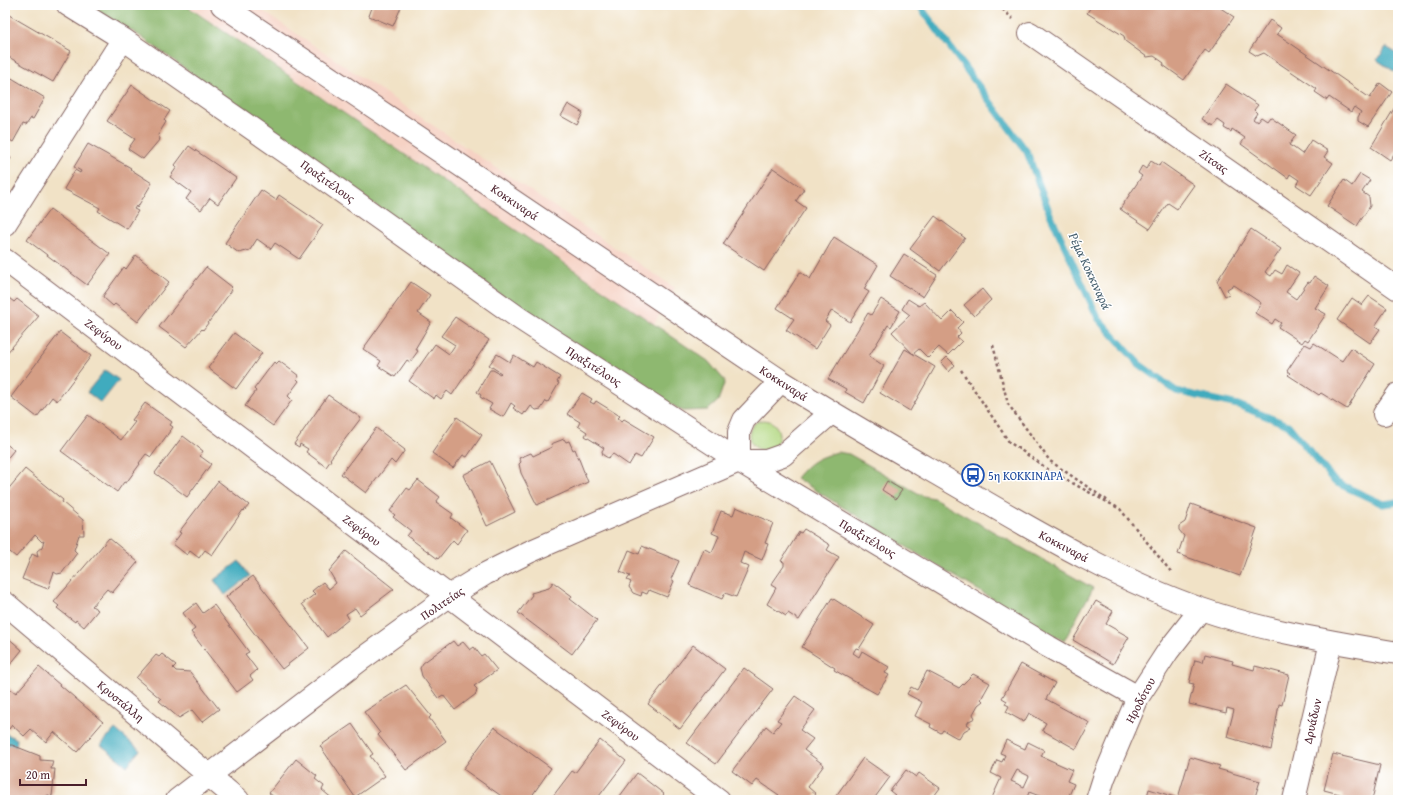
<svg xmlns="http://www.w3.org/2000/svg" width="1403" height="805" viewBox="0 0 1403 805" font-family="'Gentium Book Plus',serif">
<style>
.built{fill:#f6d2c4}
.green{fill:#b3d882;stroke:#7e7c56}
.forest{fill:#8eb870;stroke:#6c6c4e}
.water{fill:#3fabbe;stroke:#446574}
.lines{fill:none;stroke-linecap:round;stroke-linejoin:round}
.stream{stroke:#3fabbe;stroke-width:7}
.building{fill:#d49e85;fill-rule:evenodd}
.minor-casing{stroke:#846361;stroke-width:24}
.path{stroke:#846361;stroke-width:2.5;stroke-dasharray:3 3;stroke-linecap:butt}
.minor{stroke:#fff;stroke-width:22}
.labels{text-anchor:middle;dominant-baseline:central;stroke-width:3;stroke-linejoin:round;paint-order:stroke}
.street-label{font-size:12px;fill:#4a1f2b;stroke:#fff}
.transit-label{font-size:12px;fill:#164399;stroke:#fff;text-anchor:start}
.water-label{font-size:13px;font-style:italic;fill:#455e6d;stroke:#fff}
</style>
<rect width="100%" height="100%" fill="#fff"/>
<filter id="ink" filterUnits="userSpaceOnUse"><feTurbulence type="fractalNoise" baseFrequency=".025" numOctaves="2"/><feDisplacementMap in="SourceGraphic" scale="8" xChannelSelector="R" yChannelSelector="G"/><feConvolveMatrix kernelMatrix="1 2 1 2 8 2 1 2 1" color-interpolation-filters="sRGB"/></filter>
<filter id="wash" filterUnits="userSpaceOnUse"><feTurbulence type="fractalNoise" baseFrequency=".012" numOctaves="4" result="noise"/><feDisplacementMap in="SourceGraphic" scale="16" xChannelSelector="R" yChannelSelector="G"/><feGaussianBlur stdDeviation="0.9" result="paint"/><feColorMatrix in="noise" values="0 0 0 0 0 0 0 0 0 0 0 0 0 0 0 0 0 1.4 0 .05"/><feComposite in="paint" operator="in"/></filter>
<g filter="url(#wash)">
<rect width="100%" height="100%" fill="#f1e2c6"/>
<path class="built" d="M187 5H254L675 288 654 324Z"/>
<path class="green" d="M749 435a15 15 0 1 1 30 0a15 15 0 1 1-30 0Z"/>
<path class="forest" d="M88 5H185L708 361 725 381 718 401 708 410 683 411 659 398 526 313 137 34Z
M837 452 849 454 923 496 934 498 1093 588 1064 641 929 561 796 478C810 461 817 458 837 452Z"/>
<path class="water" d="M1386 47 1398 54V74L1377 60Z
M105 370 119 380 101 403 87 392Z
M239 561 250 576 225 595 214 580Z
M115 729 140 750 127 766 101 745Z
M5 733 17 739 16 747 5 745Z"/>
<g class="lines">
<path class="stream" d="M919 5 1027 152 1050 214 1098 318 1139 364 1176 391 1238 405 1288 425 1335 482 1383 504 1398 502"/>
</g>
<g id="blocks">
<path class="building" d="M373 5H402L393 26 369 16Z
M1092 5H1216L1234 17 1209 53 1205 50 1184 80 1163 65 1164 63 1154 56 1147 57 1125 41 1124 36 1087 13Z
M9 15 71 51 53 82 5 55V21Z
M1270 20 1281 28 1277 34 1370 98 1380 83 1392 92 1368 127 1358 121V117L1361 112 1354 107 1351 112 1329 97 1327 100 1315 92 1317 89 1264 53 1257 56 1249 51Z
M5 74 45 98 33 119 31 118 26 125 23 124 13 142 5 137Z
M1226 84 1258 105 1254 110 1257 113 1253 119 1257 122 1261 117 1267 121 1270 117 1296 135 1289 145 1294 148 1302 154 1311 140 1328 151 1324 157 1333 163 1311 195 1296 185 1299 180 1290 174 1288 178 1241 144 1245 138 1232 129 1231 132 1224 128 1225 125 1218 120 1213 126 1202 119Z
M132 85 170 111 164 120 166 122 158 135 160 139 143 159 128 149 135 139 107 121Z
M568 104 583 113 577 125 561 116Z
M1395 107 1398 109V148L1390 160 1371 147Z
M88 144 131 168 130 169 152 183 137 208 136 206 134 209 138 211 127 229 98 211 100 208 64 189 75 170 80 173 81 171 74 167Z
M189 146 236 178 218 204 210 198 201 210 186 199 191 192 170 177 177 167 175 165Z
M5 154 11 158 5 168Z
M1151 161 1159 166 1161 162 1194 185 1177 209 1168 203 1150 229 1120 209 1142 176 1138 173 1142 166 1146 169Z
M773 168 804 189 796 201 806 208 764 271 723 244Z
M1360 174 1370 180 1362 192 1369 197 1370 206 1357 226 1327 206 1344 180 1352 186Z
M261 190 276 200 279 195 323 225 299 259 275 243 271 249 257 239 250 250 239 253 225 243Z
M50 209 110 254 87 285 27 240Z
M935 216 965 238 940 271 910 249Z
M1251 229 1281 249 1265 272 1271 276 1275 270 1282 274 1287 265 1299 273 1286 292 1296 299 1308 282 1310 283 1314 276 1329 286 1315 308 1326 314 1308 341 1305 339 1302 343 1278 327 1281 323 1275 319 1272 324 1255 313 1261 303 1234 285 1227 289 1229 294 1225 296 1217 281Z
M834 237 878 265 864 289 869 292 850 322 832 310 825 321 830 325 815 349 786 330 794 319 777 308 800 272 810 279Z
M904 254 937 275 923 297 890 276Z
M136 255 169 282 138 322 115 304 113 306 104 298 103 296 124 267 126 269Z
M206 267 232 287 230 289 232 290 203 330 202 329 186 347 159 327Z
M411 282 430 295 418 313 431 322 415 349 418 351 410 362 407 360 395 377 378 366 381 361 363 349Z
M982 289 991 300 974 316 964 305Z
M5 295 14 302 17 299 39 316 5 355Z
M1369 296 1387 308 1375 326 1380 329 1370 343 1337 320 1352 298 1362 305Z
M881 299 900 311 891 327 888 325 869 356 884 366 864 403 845 392 846 389 828 379 868 313 871 315Z
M908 299 919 306 924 302 942 321 952 311 963 322 957 328 961 333 957 337 962 341 948 355 939 347 928 358 919 349 913 354 892 332 910 315 902 309Z
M455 317 489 340 452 395 447 391 441 399 436 395 434 399 409 381 435 344 449 354 455 345 441 336Z
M60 332 91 356 57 401 52 397 37 417 11 397Z
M234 333 262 353 236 389 208 368Z
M1314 343 1342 361 1351 348 1375 364 1347 409 1321 393 1319 395 1288 375 1290 373 1287 371 1305 344 1311 347Z
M905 349 935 367 910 411 880 393Z
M497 354 510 362 514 355 533 367 536 362 560 377 557 382 559 383 548 402 546 401 541 409 536 410 531 406 526 413 525 412 523 415 513 408 515 406 511 403 503 417 489 409 492 404 480 397 481 395 477 392 490 370H493L500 374 501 373 489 365Z
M947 357 955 365 949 372 941 363Z
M279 361 299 376 297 379 299 381 288 396 292 400 273 426 245 406 256 391 254 389 274 362 276 364Z
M582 393 592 399 590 402 594 404 596 401 620 416 618 418 622 421 624 419 654 437 641 458 635 455 629 465 613 454 608 458 603 455 602 451 604 448 585 436 587 432 578 426 580 422 567 414Z
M328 395 361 418 330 459 331 460 326 467 306 452 308 449 300 444 299 447 294 444Z
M145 403 172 422 170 425 173 427 151 457 146 454 139 463 140 464 126 483 124 482 117 492 61 451 88 415 121 440 135 422 132 420Z
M457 417 482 435 467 457 463 455 453 468 432 453Z
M376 428 405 450 395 464 391 460 366 493 341 474Z
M183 436 203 451 200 456 211 464 187 497 155 473Z
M564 439 566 442 569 441 573 450 575 449 588 482 537 505 521 473 519 464 521 462 519 458 531 453 533 456 552 447 551 444Z
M5 443 14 450 5 461Z
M490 461 515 512 487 526 463 475Z
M25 469 63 500 62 502 83 520 84 535H79L74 550 77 553 62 573 57 574 54 572 48 589 22 579 32 554 38 557 37 551 42 547 44 541 42 542 35 535 16 557 5 548V493Z
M418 480 440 497 436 502 453 514 451 518 467 530 457 544 453 540 438 559 407 536 411 531 393 517 395 515 390 511 407 488 410 490Z
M218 481 249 505 244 511 243 510 212 555 205 550 199 558 190 551 187 555 173 544 181 533 179 532Z
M887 481 902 490 896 499 882 490Z
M1191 504 1257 528 1240 576 1178 554 1184 536 1179 530V526L1185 522Z
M736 507 773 523 765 543 768 544 762 560 744 552 740 563 749 567 736 597 725 593 722 599 689 585 704 549 712 552 719 536 712 533 721 511 733 515Z
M804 529 830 545 827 550 839 557 799 620 788 613 786 616 767 604 776 588 771 585 784 566V562L781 561 799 532 801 533Z
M109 538 138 562 112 593 107 589 92 606 98 610 84 627 76 620 75 622 57 608 59 606 54 602Z
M642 546 679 561 671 579 674 581 667 597 649 590 647 594 642 592 641 596 633 593 629 587 631 582 627 580 630 576 620 572 629 550 639 554Z
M346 551 394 589 360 615 355 608 346 614 349 619 327 637 302 604 315 594 312 591 323 582 329 589 336 583 329 571Z
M253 576 309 648 282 669 226 597Z
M553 582 572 596 570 599 597 620 572 654 518 613 532 595 531 593 549 588Z
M832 598 874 625 859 649 856 648 853 653 859 657 862 651 889 667 885 673 889 675 877 694 834 670 835 668 802 647Z
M1096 601 1113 611 1106 624 1129 637 1113 664 1073 640Z
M196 603 203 613 214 605 249 652 245 654 257 670 250 676 253 680 237 692 191 632 195 629 183 613Z
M5 635 22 650 5 671Z
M453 641 457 646 463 642 470 650 474 647 481 656 484 654 497 670 474 686 477 689 476 694 455 710 443 695 438 698 422 676 420 668 423 663Z
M693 645 725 669 680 729 648 704Z
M162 654 176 665 173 668 176 671 190 672 219 709 202 722 192 710 179 718 159 701 161 699 136 678 156 655 159 657Z
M1205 654 1233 661 1232 664 1254 670 1255 666 1289 675 1282 705 1279 704 1271 750 1227 737 1234 710 1227 708 1226 713 1189 704 1194 684 1189 683 1195 660 1203 662Z
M1021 664 1055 683 1046 699 1090 723 1076 749 1042 730 1046 723 1029 713 1024 722 1006 712 1009 706 1005 704 1007 701 1002 698Z
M39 667 103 722 77 752 54 732 46 742 31 729 24 736 12 725 9 729 5 725V690L8 687 16 693Z
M744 668 773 689 716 764 687 743Z
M927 671 959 688 973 674 990 683 981 699 983 701 978 705 973 714 975 718 969 721 967 724 971 727 964 731 959 739 943 730 941 733 930 727 931 724 915 716 922 702 907 694 911 687 917 690Z
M406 685 431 716 429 718 446 741 406 770 378 735 380 733 364 712Z
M795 696 815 710 800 730 813 739 804 750 824 765 808 787 816 794 811 800H775L779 795 757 780 752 786 732 771 766 726 773 732 781 722 777 720Z
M352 724 373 754 370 756 385 776 355 797 320 746Z
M494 727 551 768 529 800H507L463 769Z
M600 740 626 761 596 800H550L572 771 575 773Z
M1006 740 1025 749 1028 742 1044 750 1041 756 1072 770 1067 781 1074 784 1067 800H1041L1042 797 1029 792 1026 800H991L1001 778 991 773 997 760 1002 762 1005 755 1000 753ZM1017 770 1029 776 1024 787 1011 781Z
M5 745H12L40 756V760L53 761 51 769H55L52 796 48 795 44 798 37 797 35 800H8L5 793Z
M1333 754 1380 765 1372 800H1349L1342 798 1343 795 1324 790Z
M1190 757 1220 766 1218 769 1260 781 1254 800H1146L1149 789 1178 798Z
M863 758 890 777 873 800H833Z
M296 759 317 776 315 779 324 786 322 790 334 800H278L269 793Z
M906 770 916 777 919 773 940 788 931 800H892L895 795 890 791Z
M637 773 664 794 659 800H617Z"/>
</g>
</g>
<g filter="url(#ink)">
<use href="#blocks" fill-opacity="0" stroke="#846361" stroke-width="1"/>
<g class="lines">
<g class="minor-casing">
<path id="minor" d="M68 5 123 39 297 160 519 318 739 461 1049 647 1138 697
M222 5 781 381C844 421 910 458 975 496 1047 538 1123 582 1201 609 1264 631 1332 642 1398 653
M1030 33 1398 289
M5 224 123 39
M5 260 719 800
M781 381 744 420 739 432V461H766L783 455 831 413
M1384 414 1398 394
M5 603 238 800
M177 800 363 658 449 596 485 574 529 552 739 461
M1097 800 1104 778 1138 697 1168 651 1201 609
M1294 800 1331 642"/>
</g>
<path class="path" d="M998 5 1013 19
M993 345 1008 404 1050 461 1108 501
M961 370 1009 442 1052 472 1120 509 1172 573"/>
<use href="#minor" class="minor"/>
</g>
</g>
<defs>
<g id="bus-ring" transform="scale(1.15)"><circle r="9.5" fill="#fff" stroke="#1a4fb4" stroke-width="1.5"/><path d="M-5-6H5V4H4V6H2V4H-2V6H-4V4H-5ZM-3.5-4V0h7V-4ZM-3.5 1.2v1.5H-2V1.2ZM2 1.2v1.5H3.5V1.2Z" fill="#1a4fb4"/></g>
</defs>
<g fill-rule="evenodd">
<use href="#bus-ring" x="973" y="475"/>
</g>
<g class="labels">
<g class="street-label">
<text transform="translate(1214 161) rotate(35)">Ζίτσας</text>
<text transform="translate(328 181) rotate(36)">Πραξιτέλους</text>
<text transform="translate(515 202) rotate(34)">Κοκκιναρά</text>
<text transform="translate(104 334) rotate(37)">Ζεφύρου</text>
<text transform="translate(594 366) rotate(33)">Πραξιτέλους</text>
<text transform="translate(784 383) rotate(33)">Κοκκιναρά</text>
<text transform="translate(362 530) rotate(37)">Ζεφύρου</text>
<text transform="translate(868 538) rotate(31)">Πραξιτέλους</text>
<text transform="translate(1064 546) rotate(28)">Κοκκιναρά</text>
<text transform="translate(442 603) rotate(-34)">Πολιτείας</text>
<text transform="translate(1140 700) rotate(-62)">Ηροδότου</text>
<text transform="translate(121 701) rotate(40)">Κρυστάλλη</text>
<text transform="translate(1312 721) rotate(-77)">Δρυάδων</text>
<text transform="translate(621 725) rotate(37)">Ζεφύρου</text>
</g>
<g class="transit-label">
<text x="988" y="475">5η ΚΟΚΚΙΝΑΡΑ</text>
</g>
<g class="water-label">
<text transform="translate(1090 271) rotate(65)">Ρέμα Κοκκιναρά</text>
</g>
</g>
<rect width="1403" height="805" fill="none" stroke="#fff" stroke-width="20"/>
<path d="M20 779v6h66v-6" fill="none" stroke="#4a1f2b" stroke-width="2"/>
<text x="26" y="779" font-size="12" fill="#4a1f2b" stroke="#ffffff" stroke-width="3" paint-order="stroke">20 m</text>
</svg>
